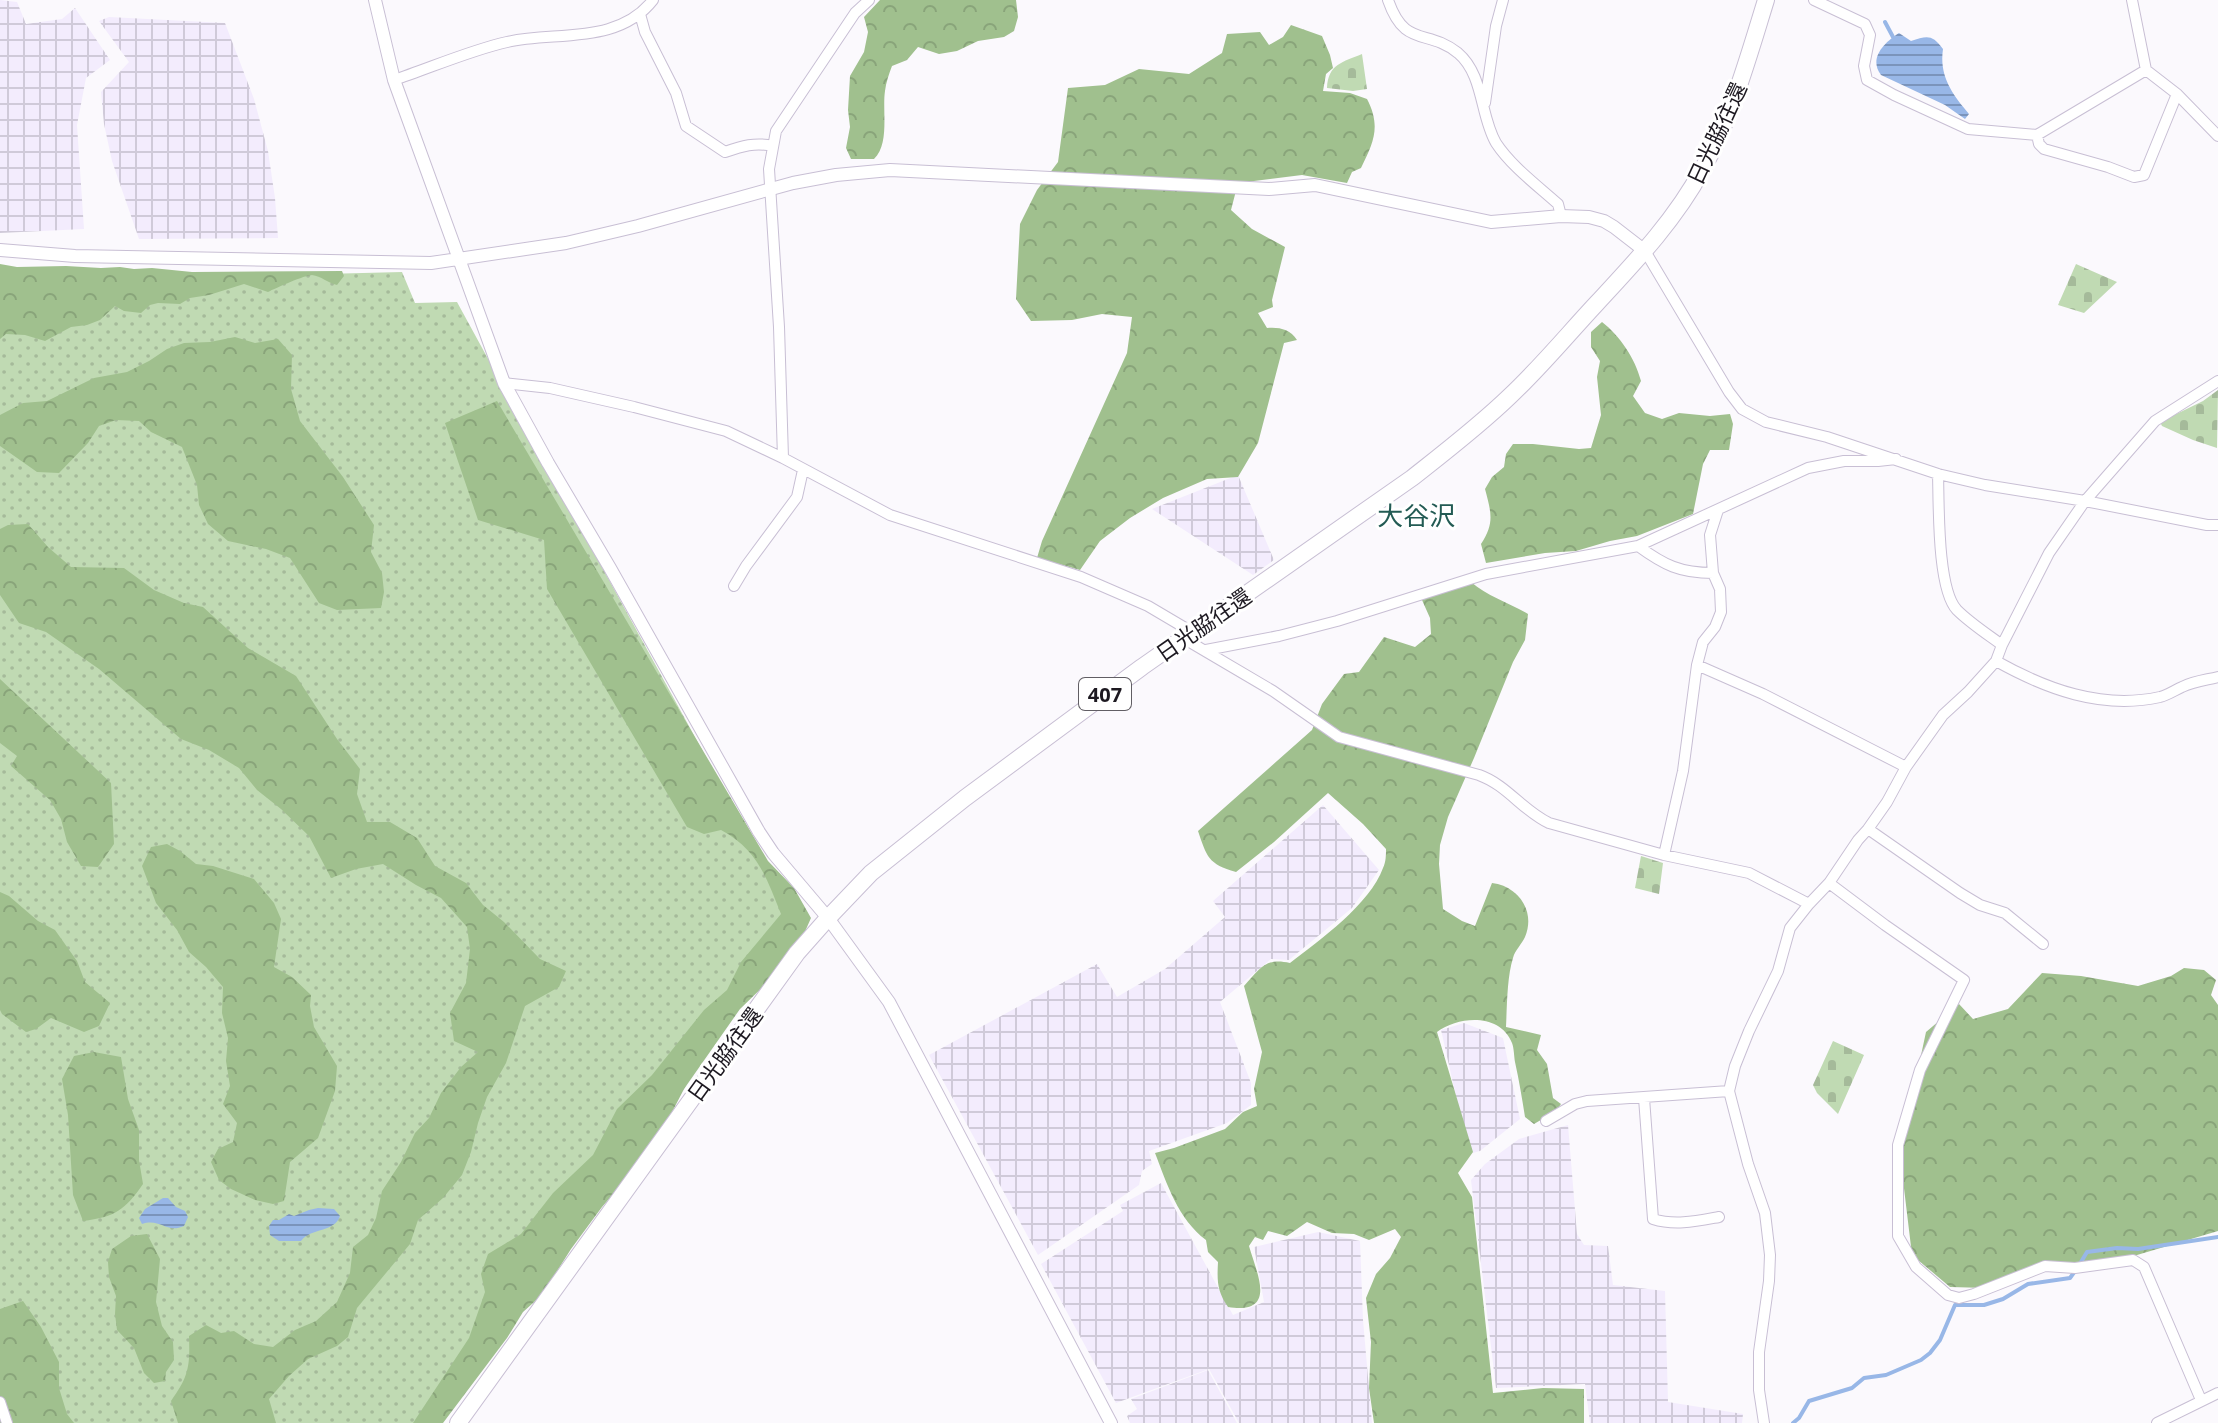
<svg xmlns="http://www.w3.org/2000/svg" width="2218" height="1423" viewBox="0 0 2218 1423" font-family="'Open Sans','Noto Sans JP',sans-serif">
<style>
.industrial{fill:url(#industrial-grid)}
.grass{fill:url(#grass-dots)}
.forest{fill:url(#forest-crowns)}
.cemetery{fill:url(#cemetery-stones)}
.water{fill:url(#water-rules)}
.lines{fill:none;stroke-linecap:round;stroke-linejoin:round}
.stream{stroke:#98b7e7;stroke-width:4}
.minor-casing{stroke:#c8bfd4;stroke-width:12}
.tertiary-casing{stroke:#c8bfd4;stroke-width:14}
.trunk-casing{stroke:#c8bfd4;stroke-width:18}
.minor{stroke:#fff;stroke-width:10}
.tertiary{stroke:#fff;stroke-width:12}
.trunk{stroke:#fff;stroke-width:16}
.labels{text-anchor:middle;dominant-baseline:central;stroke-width:6;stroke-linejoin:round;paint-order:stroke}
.shield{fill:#fff;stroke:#615e64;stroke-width:2}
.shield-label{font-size:20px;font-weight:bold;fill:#1d1921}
.street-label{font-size:22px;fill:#1d1921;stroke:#fff}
.quarter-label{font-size:26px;fill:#235b54;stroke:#fff}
</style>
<defs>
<pattern id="industrial-grid" width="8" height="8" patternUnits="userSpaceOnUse" patternTransform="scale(2)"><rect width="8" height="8" fill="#f3ecfd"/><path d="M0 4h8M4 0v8" fill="none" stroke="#d0cad9"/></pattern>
<pattern id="grass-dots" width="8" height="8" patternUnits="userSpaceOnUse" patternTransform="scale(2)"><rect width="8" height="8" fill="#c0dab3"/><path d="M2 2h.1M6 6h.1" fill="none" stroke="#a5ba9a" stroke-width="1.8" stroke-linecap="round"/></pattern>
<pattern id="forest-crowns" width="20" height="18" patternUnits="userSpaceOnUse" patternTransform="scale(2)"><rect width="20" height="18" fill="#a0c08e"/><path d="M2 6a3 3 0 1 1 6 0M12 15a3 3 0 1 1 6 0" fill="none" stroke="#89a47a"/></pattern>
<pattern id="cemetery-stones" width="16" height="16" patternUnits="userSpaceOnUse" patternTransform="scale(2)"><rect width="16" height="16" fill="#c0dab3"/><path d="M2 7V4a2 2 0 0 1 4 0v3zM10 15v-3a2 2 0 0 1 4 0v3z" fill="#a5ba9a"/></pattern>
<pattern id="water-rules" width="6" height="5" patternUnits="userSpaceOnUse" patternTransform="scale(2)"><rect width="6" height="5" fill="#98b7e7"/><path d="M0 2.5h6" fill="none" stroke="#7b94bb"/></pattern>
</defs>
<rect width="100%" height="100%" fill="#fbf9fd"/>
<path class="industrial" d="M0 0 17 2 26 24 62 19 75 8 110 60 86 78 77 125 84 229 0 233Z
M109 17 225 23 254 99 268 151 275 198 278 238 139 239 112 161 104 124 101 92 129 62 99 21Z
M1238 475 1274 560 1253 575 1152 509Z
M1323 805 1379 870 1352 908 1289 960 1271 959 1220 1002 1251 1083V1105L1227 1123 1149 1151 1152 1164 1142 1171 1139 1185 1038 1255 929 1055 1097 964 1117 997 1165 969 1225 917 1213 901Z
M1464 1023 1503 1038 1520 1119 1480 1151 1469 1154 1441 1030Z
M1568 1125 1577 1234 1584 1245 1608 1246 1613 1285 1665 1291 1668 1402 1743 1414 1742 1423H1590L1585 1384 1496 1388 1471 1180 1485 1164 1519 1139Z
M1161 1183 1233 1315 1264 1302 1254 1247 1318 1232 1360 1241 1363 1320 1372 1423H1239L1209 1369 1116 1403 1041 1264 1123 1211 1120 1205Z
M1208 1370 1237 1423H1130L1127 1416 1137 1409 1131 1399Z"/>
<path class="grass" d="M402 272 415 303 457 302 794 918 420 1423H0V282Z"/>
<path class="forest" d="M880 0H1016L1018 17 1014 31 1004 37 978 41 957 51 939 54 918 47 907 60 892 66C889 74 886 82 885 91 882 110 890 144 874 159H851L846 148 850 127 848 110 850 76 864 52 868 32 864 17Z
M1291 25 1322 36 1330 55 1333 68 1326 74 1323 91 1350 93 1367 99C1381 126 1374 142 1361 168L1352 172 1347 183 1302 175 1238 183 1231 210 1252 229 1285 247 1272 300 1273 307 1258 313 1267 328C1279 327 1290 329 1297 340L1284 343 1258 443 1238 477 1207 479 1163 498 1130 518 1100 541 1080 570 1037 558 1042 541 1127 353 1132 317 1102 314 1072 320 1031 321 1016 299 1020 224 1037 190 1058 162 1068 88 1105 85 1139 69 1189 74 1222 53 1227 34 1260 32 1269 45 1283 37Z
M0 264 17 267 66 266 101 268 120 267 134 269 152 268 192 272 342 271 344 276 337 285C328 283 321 276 312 275 305 275 276 288 268 292L244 284 209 295 190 298 180 304 158 303 150 305 141 313 124 311 115 306 100 320 87 325 71 327 45 341 25 335 6 334 0 339Z
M1602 322C1620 336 1635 358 1641 381L1633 396 1645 413 1662 419 1679 413 1710 416 1730 414 1733 424 1729 450H1710L1703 464 1693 514 1637 536 1610 541 1576 551 1545 553 1486 563 1481 544C1495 523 1491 512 1485 489L1492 477 1504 467 1506 454 1513 444H1533L1579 449 1591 448 1601 415 1597 377 1600 361 1591 347V332Z
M235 337 255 343 278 339 292 355 291 389 300 421 343 477 374 525 371 552 382 573 384 592 381 608 337 610 319 603 290 558 266 549 228 541 208 524 199 505 197 485 182 447 151 432 139 421 116 420 99 426 88 443 59 473 37 472 0 446V415L23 403 47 401 94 378 127 372 149 361 167 349 184 343 210 342Z
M497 401 768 861 794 888 811 918 803 936 772 978 740 1009 684 1089 670 1116 621 1185 602 1207 571 1249 542 1295 523 1312 507 1338 443 1423H413L469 1338 485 1292 481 1274 488 1254 521 1234 553 1193 593 1155 617 1109 652 1075 704 1010 727 990 741 962 781 914C766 877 758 850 721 830L704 834 687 827 547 589 544 540 478 520 445 423Z
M28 524 48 547 71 567 124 568 154 590 184 603 203 607 248 648 296 676 337 739 360 769 357 794 367 822H390L417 838 435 866 466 883 483 905 504 922 540 959 566 971 559 987 525 1006 506 1063 487 1097 478 1123 471 1152 462 1175 443 1198 418 1220 410 1244 357 1308 348 1337 337 1346 308 1359 289 1376 269 1399 276 1423H178L171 1401C189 1376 190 1366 189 1336L206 1325 221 1333 234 1331 254 1344 273 1347 295 1330 316 1321 337 1302 350 1273 353 1247 368 1235 376 1218 382 1191 401 1162 415 1133 429 1118 441 1093 461 1067 478 1052 454 1041 450 1013 466 983 470 949 467 927 441 898 416 885 383 864 356 869 331 878 309 836 281 809 257 790 239 768 209 750 181 739 99 669 46 632 19 623 0 595V529L8 525Z
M1471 582C1487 596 1509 603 1528 614L1525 640 1513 662 1474 758 1448 817 1440 845 1439 864 1443 909 1462 921 1475 926 1492 883C1518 886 1536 911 1525 937 1522 944 1515 950 1513 958 1507 977 1507 1006 1506 1027L1541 1035 1537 1050 1547 1064 1553 1098 1561 1104 1556 1111 1534 1124 1525 1117C1522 1098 1519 1080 1515 1062 1514 1056 1514 1048 1512 1043 1500 1013 1459 1016 1437 1032L1473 1152 1458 1173 1472 1197 1493 1393 1543 1388 1584 1389V1423H1374L1369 1388 1371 1342 1366 1298 1376 1274 1390 1258 1401 1237 1395 1229 1369 1240 1354 1234 1332 1233 1307 1222 1287 1236 1268 1231 1263 1240 1255 1237 1249 1246C1257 1274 1278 1315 1228 1307 1217 1291 1217 1281 1218 1262L1208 1252 1206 1240C1178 1219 1167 1184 1155 1153L1174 1148 1225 1129 1243 1112 1257 1106 1254 1089 1262 1052 1244 986C1260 969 1265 957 1290 963 1320 940 1370 904 1383 868 1386 862 1386 855 1386 849L1363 824 1328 793 1274 842 1236 872C1208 864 1207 857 1198 831L1312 730 1322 704 1344 674 1359 672 1384 637 1415 647 1431 634 1430 618 1422 600Z
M0 679 111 783 114 844 98 867 81 866 67 842 61 819 50 800 11 766 17 756 0 743Z
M167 844 180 851 196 864 213 866 254 879 274 903 281 919 274 967 292 977 311 995 310 1006 314 1027 337 1066 335 1091 318 1138 290 1162 284 1201 273 1204 255 1200 231 1189 219 1180 211 1162 218 1149 233 1142 237 1123 223 1104 230 1086 226 1061 228 1038 222 1013 223 987 206 967 189 952 177 930 156 903 142 866 151 847Z
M0 892 9 896 38 921 55 930 77 961 85 982 110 1003 99 1026 84 1032 51 1018 36 1029 26 1032 2 1014 0 1010Z
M2184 968 2204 970 2216 980 2211 995 2218 1005V1231L2137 1255 2066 1265 1987 1288 1950 1287 1912 1255 1903 1180V1139L1926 1032 1959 1004 1973 1019 2008 1009 2042 973 2081 976 2138 986 2171 976Z
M94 1052 121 1057 128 1099 139 1130V1160L143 1184C125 1210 115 1217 83 1221L73 1195 68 1115 62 1079 74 1056Z
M147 1234 160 1259 156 1302 162 1326 173 1342 174 1360 166 1372 165 1381 154 1383 144 1373 134 1348 117 1330 115 1314 116 1296 109 1277 108 1262 112 1249 131 1236Z
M23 1301 41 1327 59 1362V1388L67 1414 74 1423H0V1309Z"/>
<path class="cemetery" d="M1362 54 1367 89 1353 91 1327 88C1328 64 1343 62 1362 54Z
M2076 264 2117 282 2084 313 2058 305Z
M2218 390 2217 448 2193 440 2162 426 2160 422 2203 401Z
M1641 856 1663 863 1659 894 1635 888Z
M1833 1041 1864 1055 1838 1114 1817 1093 1813 1085Z"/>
<path class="water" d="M1899 33 1911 41C1927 36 1932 34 1943 49 1939 76 1952 94 1969 114L1965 119 1945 105 1881 75C1868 58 1885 42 1899 33Z
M163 1198H168L176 1207 185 1211 188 1217 184 1226C166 1234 161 1218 142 1224L139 1218 145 1209Z
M318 1208 334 1209 340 1216C334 1233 312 1227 301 1241H279L270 1235 269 1226 273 1220H279L289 1214 294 1216 309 1210Z"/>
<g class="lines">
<path class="stream" d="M1885 22 1893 37
M2078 1267 2087 1252 2117 1248 2138 1249 2218 1237
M1793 1423 1799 1418 1809 1401 1852 1388 1864 1378 1886 1375 1921 1360 1930 1353 1940 1340 1955 1305H1984L2003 1299 2028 1284 2070 1278 2075 1271"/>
<g class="minor-casing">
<path id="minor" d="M1388 0C1405 49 1427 28 1458 53 1484 75 1480 116 1496 143 1511 166 1538 186 1558 204L1561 216
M1814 0 1865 24 1870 35 1864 66 1867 80 1894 95 1968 129 2037 135 2146 70
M2132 0 2146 70 2177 94 2218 136
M640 14 645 32 676 93 686 126 725 152C742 146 755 142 773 146
M394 80C430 68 471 50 507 42 556 31 618 45 653 0
M1485 103 1496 26 1503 0
M2037 135 2039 144 2044 149 2108 167 2134 177 2144 175 2177 94
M1645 251 1729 392 1742 409 1766 422 1827 437 1938 474 1985 485 2085 501 2207 525H2218
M504 383 550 388 634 407 726 431 783 458 890 515 1081 577 1148 606 1192 632
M783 458 779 327 769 169 776 131 855 13 869 0
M1938 474C1939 504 1937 589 1957 610 1970 623 1987 634 2002 645
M1638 546C1664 565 1680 573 1713 573
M734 586 746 566 797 497 803 470
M1183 638 1273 691 1339 737 1479 775C1507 785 1523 811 1549 823L1664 855 1749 873 1809 904
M1206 650 1279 636 1337 621 1486 574 1638 546 1808 468 1844 461H1878L1896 459
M1996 661C2046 689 2102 710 2160 697 2168 695 2175 690 2182 687 2194 681 2206 680 2218 677
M1697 665 1763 694 1906 767
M1868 829 1960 893 1980 905 2005 913 2043 944
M1664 855 1683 771 1697 665 1703 642 1715 627 1721 612 1720 589 1713 573 1710 535 1718 510
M1829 883 1885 925 1964 980 1920 1070 1898 1145V1236L1916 1267 1948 1295 1959 1298 1974 1294 2045 1266 2075 1268 2133 1260 2144 1267 2201 1400
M1644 1098 1653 1219C1675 1226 1697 1221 1719 1217
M1546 1121 1575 1104 1587 1101 1729 1091
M0 1402 7 1423
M1764 1423 1759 1390V1352L1769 1281 1770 1255 1765 1213 1748 1164 1729 1091 1735 1066 1749 1031 1778 971 1790 928 1809 904 1829 883 1858 840 1868 829 1887 802 1906 767 1943 715 1968 692 1996 661 2002 645 2049 553 2085 501 2155 421 2218 381
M2157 1423 2218 1393"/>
</g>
<g class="tertiary-casing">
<path id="tertiary" d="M375 0 394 80 504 383 548 463 610 568 759 832 773 853 828 918 889 1002 1111 1423
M0 250 75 256 431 263 566 243 638 226 793 183 836 175 890 170 1269 189 1315 185 1491 222 1561 216 1589 217 1604 221 1614 227 1645 251"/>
</g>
<g class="trunk-casing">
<path id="trunk" d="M458 1423 797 953 828 918 871 873 965 798 1142 667 1412 478C1445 452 1479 426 1510 396 1541 367 1568 334 1597 303 1635 262 1675 220 1702 170 1732 117 1748 58 1766 0"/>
</g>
<use href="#minor" class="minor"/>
<use href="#tertiary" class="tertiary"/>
<use href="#trunk" class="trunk"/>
</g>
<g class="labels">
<rect class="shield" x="1079" y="678" width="52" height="32" rx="6"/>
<g class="shield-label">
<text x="1105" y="694">407</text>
</g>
<g class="street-label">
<text transform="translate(1716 133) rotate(-65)">日光脇往還</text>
<text transform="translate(1203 624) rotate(-35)">日光脇往還</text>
<text transform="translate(724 1054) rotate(-54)">日光脇往還</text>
</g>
<g class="quarter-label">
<text x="1416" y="515">大谷沢</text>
</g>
</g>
</svg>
